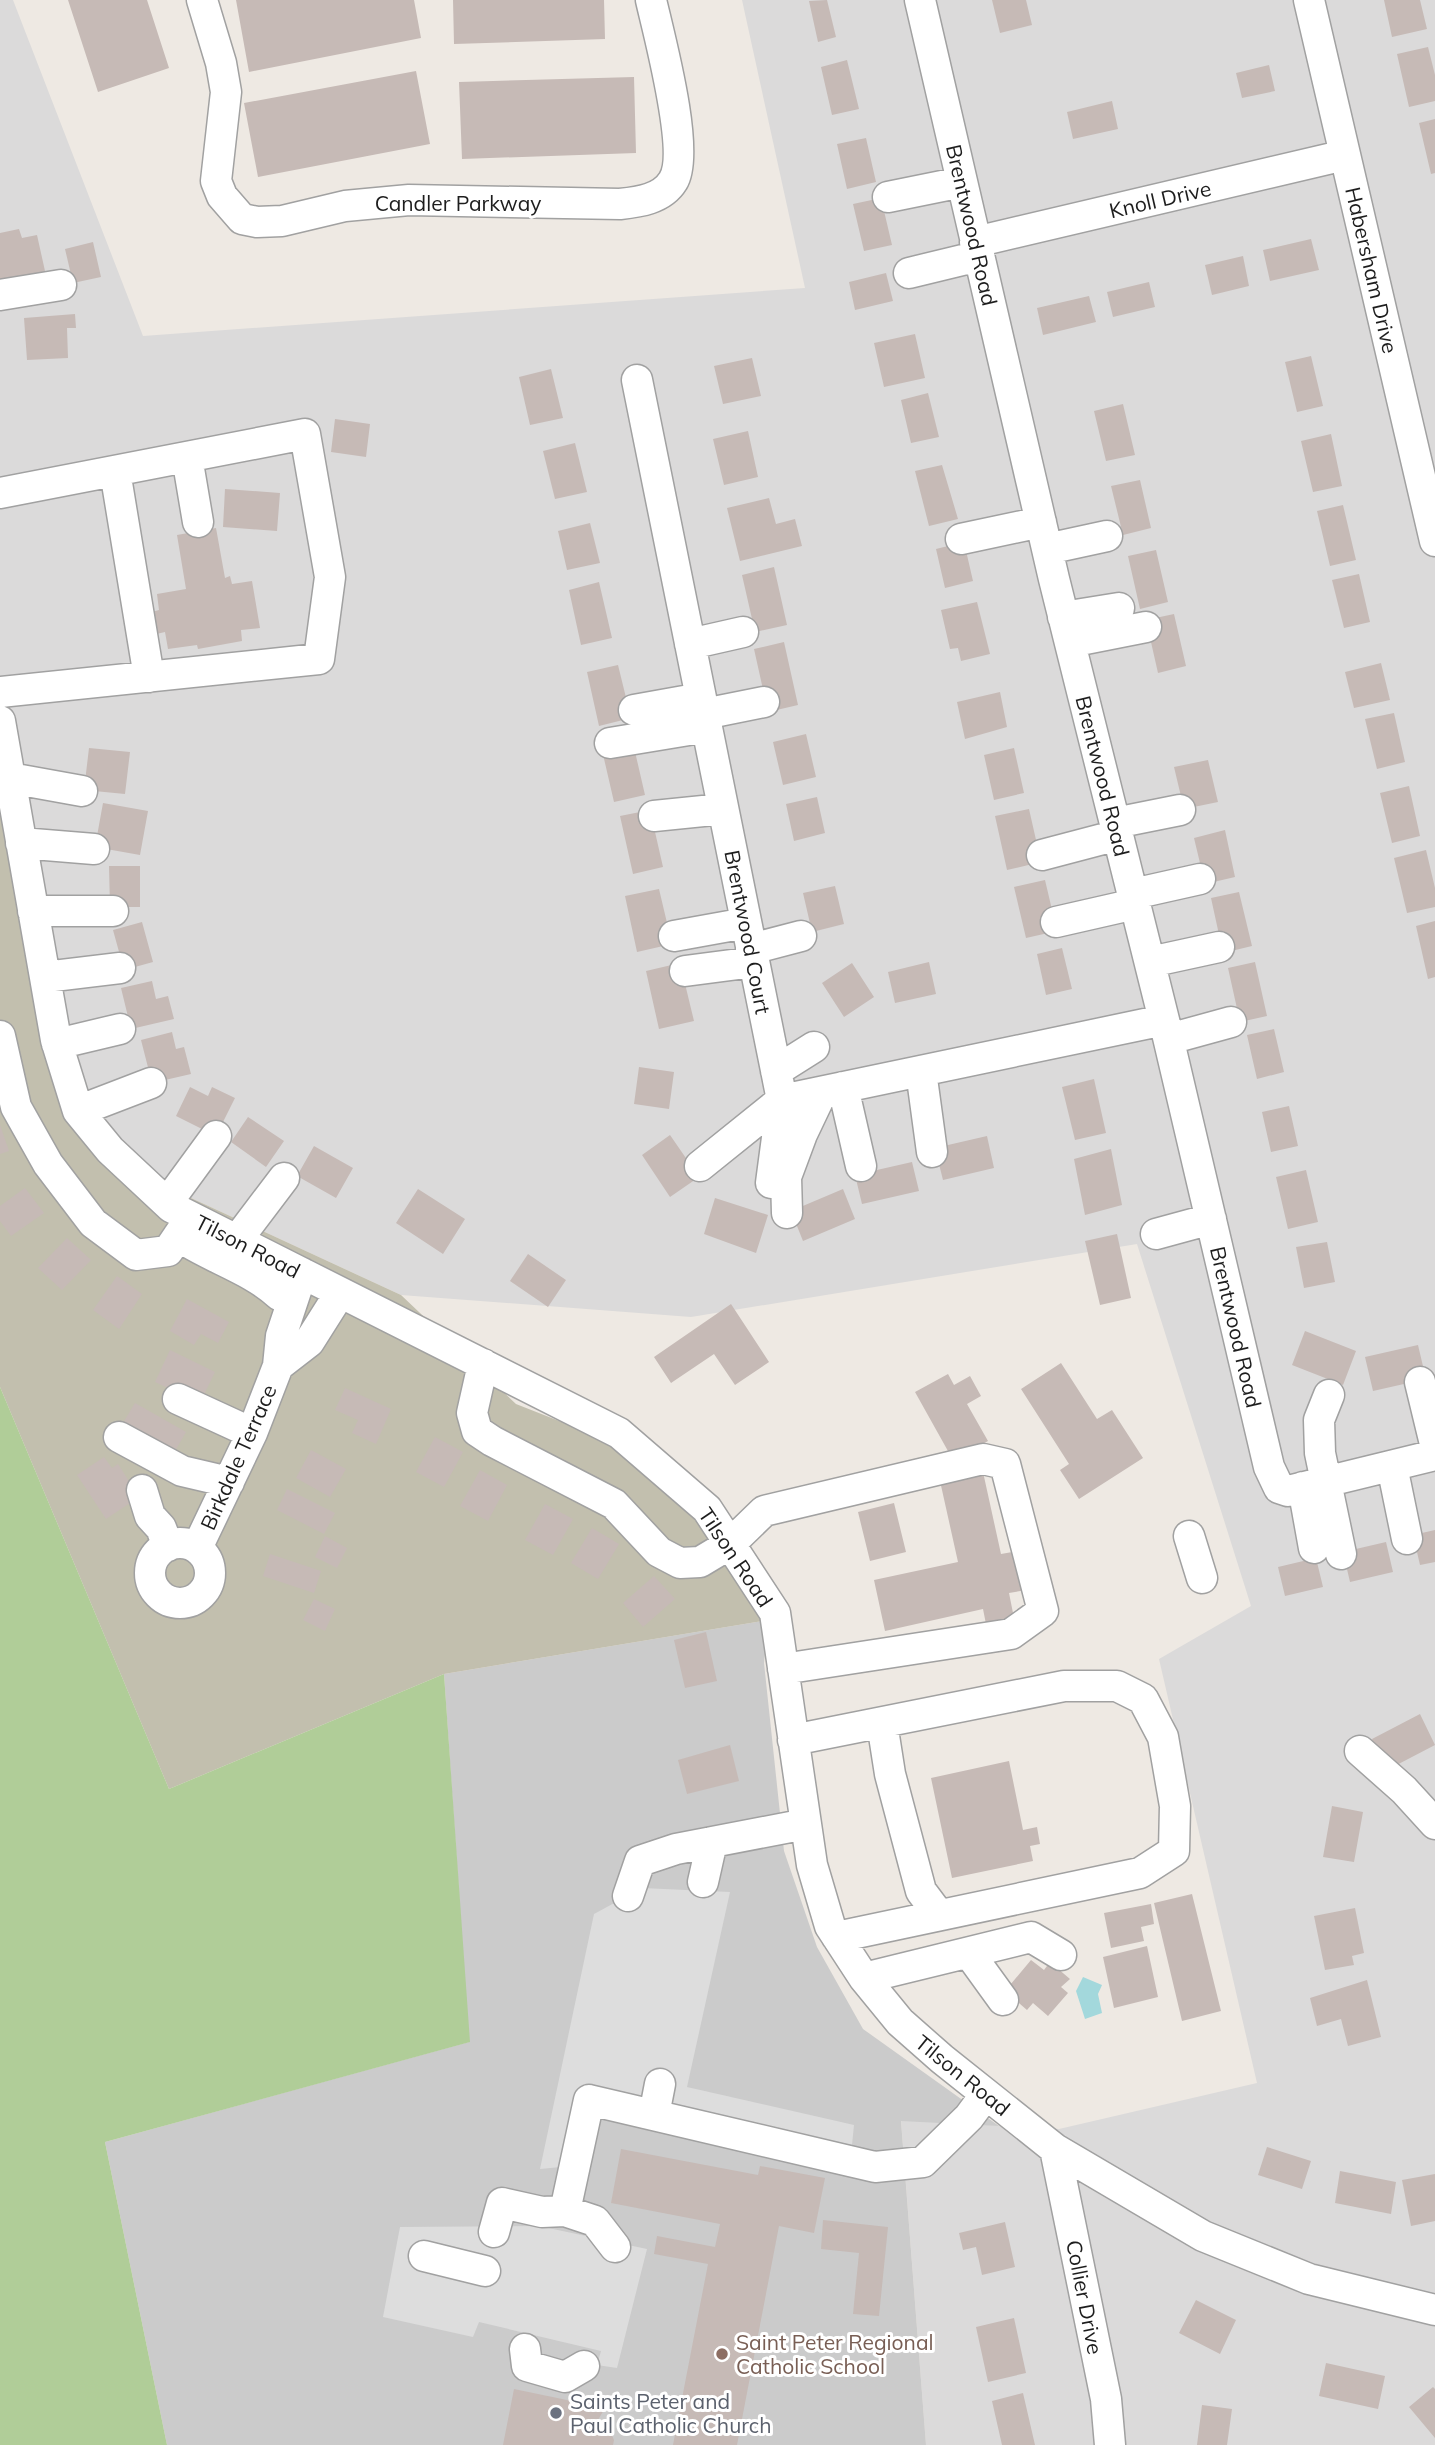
<svg xmlns="http://www.w3.org/2000/svg" width="1435" height="2445" viewBox="0 0 1435 2445" font-family="Mulish,sans-serif">
<style>
.residential{fill:#dbdada}
.religious{fill:#cbcbcb}
.construction{fill:#c2bfae}
.forest{fill:#b0cd98}
.parking{fill:#ddd}
.water{fill:#a3d8dc}
.building{fill:#c6bab6}
.lines{fill:none;stroke-linecap:round;stroke-linejoin:round}
.minor-casing{stroke:#a1a1a1;stroke-width:33}
.minor{stroke:#fff;stroke-width:30}
.education-dot{fill:#8d6e63;stroke:#fff;stroke-width:2.5}
.worship-dot{fill:#6b7280;stroke:#fff;stroke-width:2.5}
.labels{text-anchor:middle;dominant-baseline:central;stroke-width:6;stroke-linejoin:round;paint-order:stroke}
.street-label{font-size:21px;fill:#1d1d1d;stroke:#fff}
.education-label{font-size:21px;fill:#785e54;stroke:#fff;text-anchor:start}
.worship-label{font-size:21px;fill:#5b616d;stroke:#fff;text-anchor:start}
</style>
<rect width="100%" height="100%" fill="#eee9e3"/>
<path class="residential" d="M0 0H13L143 336 805 288 742 0H1435V2445H926L901 2120 1059 2129 1257 2083 1159 1659 1251 1606 1137 1244 691 1317 401 1295 100 1156 47 930 0 694Z"/>
<path class="religious" d="M768 1620 764 1663 784 1851 817 1947 863 2029 999 2126 901 2121 926 2445H167L105 2142 469 2042 444 1674Z"/>
<path class="construction" d="M0 694 47 930 100 1156 401 1295 516 1404 643 1454 674 1485 768 1620 444 1674 169 1789 0 1387Z"/>
<path class="forest" d="M0 1387 169 1789 444 1674 470 2042 105 2142 167 2445H0Z"/>
<path class="parking" d="M642 1888 730 1892 687 2087 854 2125 852 2145 581 2089 561 2167 540 2169 594 1914Z
M539 2226 647 2249 617 2368 597 2365 601 2351 479 2322 473 2337 383 2317 400 2227Z"/>
<path class="water" d="M1083 1977 1102 1985 1098 1994 1102 2013 1085 2019 1076 1991Z"/>
<path class="building" d="M68 0H147L169 68 98 92Z
M236 0H414L421 38 249 72Z
M453 0H604L605 39 454 44Z
M827 0 836 37 818 42 809 1Z
M992 0H1026L1032 25 1000 33Z
M1384 0H1420L1427 29 1392 37Z
M1428 47 1435 75V101L1409 107 1397 54Z
M847 60 859 109 832 115 821 67Z
M1269 65 1275 91 1242 98 1236 73Z
M416 71 430 144 258 177 244 103Z
M634 77 636 153 462 159 459 82Z
M1112 101 1118 129 1073 139 1067 112Z
M1435 119V173L1431 174 1419 123Z
M866 138 876 182 847 189 837 144Z
M881 198 892 245 864 251 853 204Z
M19 229 22 238 37 235 47 280 0 291V233Z
M1311 239 1319 270 1270 281 1263 250Z
M93 242 101 277 73 283 65 249Z
M1243 256 1249 286 1212 295 1205 265Z
M886 273 893 301 855 310 849 282Z
M1149 282 1155 307 1113 317 1107 292Z
M1089 296 1096 322 1043 335 1037 308Z
M75 314 76 328H67L68 358 27 360 24 318Z
M915 334 925 378 884 387 874 343Z
M1311 356 1323 406 1297 412 1285 362Z
M752 358 761 396 723 404 714 366Z
M551 369 563 418 530 425 519 377Z
M928 393 939 437 911 443 901 400Z
M1123 404 1135 455 1106 461 1094 411Z
M335 419 370 424 366 457 331 452Z
M748 431 758 477 724 485 713 439Z
M1331 434 1342 486 1313 492 1301 441Z
M575 443 587 492 555 499 543 451Z
M942 465 958 519 929 526 915 471Z
M1140 480 1151 528 1123 535 1111 486Z
M225 489 280 493 277 531 223 527Z
M769 498 776 524 795 519 802 546 740 561 727 508Z
M1343 505 1356 560 1330 566 1317 511Z
M590 523 600 563 567 570 558 531Z
M216 528 225 578 230 576 232 584 252 581 260 628 241 630 242 641 198 649 197 645 168 649 165 632 152 635 148 613 159 610 157 594 186 589 177 535Z
M964 542 973 581 945 588 936 549Z
M1156 550 1168 602 1140 609 1128 556Z
M774 567 787 625 755 632 742 575Z
M1359 574 1370 622 1344 628 1332 580Z
M599 582 612 638 581 645 569 590Z
M977 602 990 654 961 661 958 648 950 649 941 610Z
M1174 614 1186 666 1158 673 1146 620Z
M784 642 798 705 768 712 754 649Z
M1381 663 1390 700 1354 708 1345 672Z
M618 665 631 718 599 726 587 672Z
M1000 692 1007 727 965 739 957 702Z
M1394 713 1405 762 1377 769 1365 719Z
M806 734 816 777 783 785 773 742Z
M633 743 645 795 614 802 602 750Z
M89 748 130 752 125 794 84 790Z
M1014 748 1024 793 994 800 984 755Z
M1208 760 1218 802 1184 809 1174 767Z
M1409 786 1420 836 1392 843 1380 793Z
M817 797 825 833 794 841 786 804Z
M103 803 148 811 140 855 95 847Z
M1029 809 1041 862 1007 870 995 816Z
M650 810 663 867 633 874 620 816Z
M1225 830 1235 877 1205 884 1194 838Z
M1426 850 1435 888V907L1407 913 1394 858Z
M109 866H140V907H110Z
M1045 880 1057 931 1026 938 1014 887Z
M835 886 844 924 812 932 803 893Z
M659 889 672 944 637 952 625 896Z
M1239 892 1252 946 1223 953 1211 898Z
M1435 921V977L1428 979 1416 926Z
M142 922 153 962 124 970 113 930Z
M1062 948 1072 989 1046 995 1037 954Z
M929 962 936 994 895 1003 888 972Z
M1255 962 1267 1016 1240 1022 1228 968Z
M680 963 694 1021 659 1029 646 971Z
M852 963 874 997 844 1017 822 983Z
M152 981 156 999 168 996 174 1019 131 1029 121 988Z
M1274 1029 1284 1072 1257 1079 1247 1035Z
M172 1032 176 1049 184 1047 191 1074 152 1083 141 1040Z
M639 1067 674 1072 669 1109 634 1104Z
M1094 1079 1106 1133 1075 1140 1062 1087Z
M190 1087 208 1096 212 1087 235 1098 216 1136 176 1116Z
M1289 1106 1298 1146 1271 1152 1262 1112Z
M248 1117 284 1141 266 1167 231 1142Z
M0 1125 9 1151 0 1154Z
M670 1135 699 1177 670 1197 642 1155Z
M987 1136 994 1168 943 1180 935 1148Z
M314 1146 353 1168 336 1198 297 1176Z
M1111 1149 1122 1205 1085 1215 1074 1159Z
M912 1162 919 1191 862 1204 855 1175Z
M1306 1170 1318 1222 1288 1229 1276 1177Z
M25 1188 44 1213 11 1236 0 1221V1206Z
M418 1189 465 1219 443 1254 396 1223Z
M843 1189 855 1219 803 1241 791 1211Z
M715 1198 768 1215 756 1253 704 1234Z
M1117 1234 1131 1298 1100 1305 1085 1241Z
M67 1238 91 1260 62 1290 38 1268Z
M1327 1242 1335 1282 1304 1288 1296 1247Z
M528 1254 566 1280 548 1307 510 1281Z
M117 1276 142 1294 119 1329 93 1310Z
M187 1299 229 1322 218 1343 201 1334 194 1345 170 1331Z
M731 1304 769 1362 735 1385 714 1354 671 1383 654 1357Z
M1305 1331 1356 1351 1343 1385 1292 1365Z
M1418 1345 1426 1379 1373 1391 1365 1357Z
M170 1350 215 1372 200 1403 155 1382Z
M1061 1363 1097 1419 1112 1410 1143 1458 1079 1499 1060 1470 1069 1464 1021 1389Z
M948 1374 954 1385 970 1376 981 1396 967 1404 988 1441 953 1460 915 1392Z
M345 1388 391 1409 376 1444 352 1433 358 1420 335 1410Z
M135 1403 186 1432 171 1458 120 1428Z
M435 1437 463 1452 444 1487 416 1472Z
M311 1450 346 1469 330 1497 296 1478Z
M104 1457 112 1468 118 1464 139 1497 106 1519 77 1475Z
M480 1470 507 1485 488 1521 460 1506Z
M983 1472 1001 1554 1018 1551 1026 1590 1009 1593 1014 1618 986 1624 983 1609 885 1631 874 1580 958 1562 940 1481Z
M287 1489 335 1513 324 1534 277 1510Z
M894 1503 906 1552 870 1561 858 1512Z
M545 1504 573 1519 553 1555 525 1540Z
M592 1528 619 1544 598 1579 571 1563Z
M1435 1530V1562L1420 1565 1413 1535Z
M325 1536 347 1548 337 1568 315 1557Z
M1386 1542 1393 1572 1350 1582 1343 1552Z
M270 1554 321 1571 314 1593 263 1576Z
M1316 1558 1323 1587 1285 1596 1278 1567Z
M654 1576 675 1599 643 1627 623 1603Z
M314 1599 335 1609 325 1631 303 1620Z
M706 1632 717 1681 685 1688 674 1640Z
M1420 1714 1435 1745 1387 1770 1372 1739Z
M730 1745 739 1781 687 1794 678 1760Z
M1009 1761 1023 1830 1037 1827 1040 1844 1030 1846 1033 1861 952 1878 931 1778Z
M1332 1806 1363 1812 1354 1862 1323 1857Z
M1192 1894 1221 2011 1182 2021 1154 1903Z
M1151 1904 1154 1924 1141 1927 1144 1941 1111 1948 1104 1913Z
M1355 1908 1364 1953 1352 1956 1354 1965 1325 1970 1314 1916Z
M1147 1946 1158 1997 1114 2008 1103 1957Z
M1031 1960 1044 1970 1050 1962 1070 1979 1061 1987 1068 1993 1048 2016 1033 2003 1027 2010 1005 1991Z
M1367 1980 1381 2037 1348 2046 1341 2019 1317 2026 1310 1998Z
M1267 2147 1311 2161 1302 2189 1258 2175Z
M621 2149 758 2175 760 2166 825 2178 814 2233 779 2226 737 2445H673L708 2264 654 2254 657 2236 715 2247 720 2224 611 2203Z
M1340 2171 1396 2182 1391 2214 1335 2203Z
M1435 2174V2221L1411 2226 1402 2180Z
M823 2220 888 2227 879 2316 853 2314 859 2253 821 2249Z
M1005 2222 1015 2267 982 2275 976 2247 963 2250 959 2233Z
M1196 2300 1236 2320 1220 2354 1179 2333Z
M1014 2318 1026 2373 988 2382 976 2327Z
M1326 2363 1385 2376 1378 2409 1319 2396Z
M1433 2387 1435 2389V2438L1409 2407Z
M514 2389 586 2404V2399L590 2400 605 2408 598 2420 605 2424 610 2431 614 2440 613 2445H503Z
M1023 2393 1035 2445H1002L992 2401Z
M1202 2405 1232 2409 1227 2445H1197Z"/>
<g class="lines">
<g class="minor-casing">
<path id="minor" d="M202 0 221 63 226 92 216 181 222 196 242 219 257 222 282 221 345 206 409 200 620 204C639 202 662 199 673 181 691 153 659 35 651 0
M920 0 1054 579 1164 1020 1269 1467 1279 1488 1288 1491 1435 1455
M1309 0 1435 541
M888 197 962 182
M975 242 1345 155
M909 273 979 256
M0 295 61 285
M637 380 782 1100 1164 1020
M187 457 198 522
M115 471 149 677
M0 493 305 434 330 577 319 659 0 692
M961 539 1041 522
M1047 549 1107 536
M1063 617 1119 608
M1070 642 1146 627
M690 644 743 632
M634 710 701 698
M704 714 764 702
M0 721 56 1040 78 1111 110 1150 171 1207 619 1433 707 1509 775 1613 812 1865 830 1926 864 1978 900 2022 942 2059 1055 2149 1203 2236 1309 2279 1435 2310
M610 743 707 727
M10 778 82 791
M654 816 723 809
M1115 823 1180 810
M21 843 94 849
M1042 855 1118 835
M1133 894 1200 879
M33 911H113
M1056 922 1135 904
M674 936 746 923
M751 949 801 936
M1150 962 1219 947
M685 971 754 962
M45 977 120 968
M0 1036 16 1107 48 1164 93 1223 136 1255 168 1251 191 1217
M1169 1039 1231 1022
M57 1044 120 1029
M776 1071 814 1047
M921 1071 932 1152
M843 1087 861 1166
M78 1111 151 1083
M700 1166 782 1100
M771 1183 782 1100
M167 1203 216 1136
M787 1213 786 1177 802 1134 822 1092
M1156 1234 1211 1219
M178 1236C210 1258 251 1269 279 1295
M237 1240 284 1178
M483 1364 472 1413 477 1431 492 1441 614 1504 659 1552 680 1563 700 1562 730 1544 764 1511 983 1459 1005 1464 1043 1611 1011 1634 783 1669
M278 1366 309 1342 340 1293
M1420 1382 1435 1444
M1329 1395 1319 1420 1320 1453 1341 1554
M178 1399 252 1433
M119 1437 182 1471 229 1482
M1392 1466 1407 1539
M1303 1487 1314 1548
M142 1490 150 1516 161 1528 168 1546
M1189 1536 1202 1578
M150 1573a30 30 0 1 1 60 0a30 30 0 1 1-60 0Z
M197 1548 252 1433 278 1366 281 1336 302 1273
M882 1723 890 1774 921 1891 939 1915
M793 1740 1064 1686H1117L1143 1699 1163 1737 1175 1806 1174 1851 1140 1873 837 1937
M1360 1751 1404 1790 1435 1824
M703 1882 712 1842
M628 1896 640 1861 676 1849 806 1824
M969 1953 1003 2000
M864 1978 1031 1937 1061 1955
M654 2115 660 2084
M1055 2149 1106 2399 1110 2445
M565 2211 589 2100 875 2167 923 2162 969 2117 986 2094
M494 2232 502 2203 542 2212 565 2211 595 2221 615 2247
M424 2256 485 2271
M525 2349 527 2366 565 2377 584 2366"/>
</g>
<use href="#minor" class="minor"/>
</g>
<circle class="education-dot" cx="722" cy="2354" r="7"/>
<circle class="worship-dot" cx="556" cy="2413" r="7"/>
<g class="labels">
<g class="street-label">
<text transform="translate(1160 199) rotate(-13)">Knoll Drive</text>
<text x="458" y="203">Candler Parkway</text>
<text transform="translate(972 225) rotate(77)">Brentwood Road</text>
<text transform="translate(1372 270) rotate(77)">Habersham Drive</text>
<text transform="translate(1103 776) rotate(76)">Brentwood Road</text>
<text transform="translate(748 932) rotate(79)">Brentwood Court</text>
<text transform="translate(248 1246) rotate(27)">Tilson Road</text>
<text transform="translate(1236 1327) rotate(77)">Brentwood Road</text>
<text transform="translate(238 1457) rotate(-66)">Birkdale Terrace</text>
<text transform="translate(736 1557) rotate(56)">Tilson Road</text>
<text transform="translate(963 2075) rotate(39)">Tilson Road</text>
<text transform="translate(1085 2297) rotate(79)">Collier Drive</text>
</g>
<g class="education-label">
<text x="736" y="2342">Saint Peter Regional<tspan x="736" dy="24">Catholic School</tspan></text>
</g>
<g class="worship-label">
<text x="570" y="2401">Saints Peter and<tspan x="570" dy="24">Paul Catholic Church</tspan></text>
</g>
</g>
</svg>
